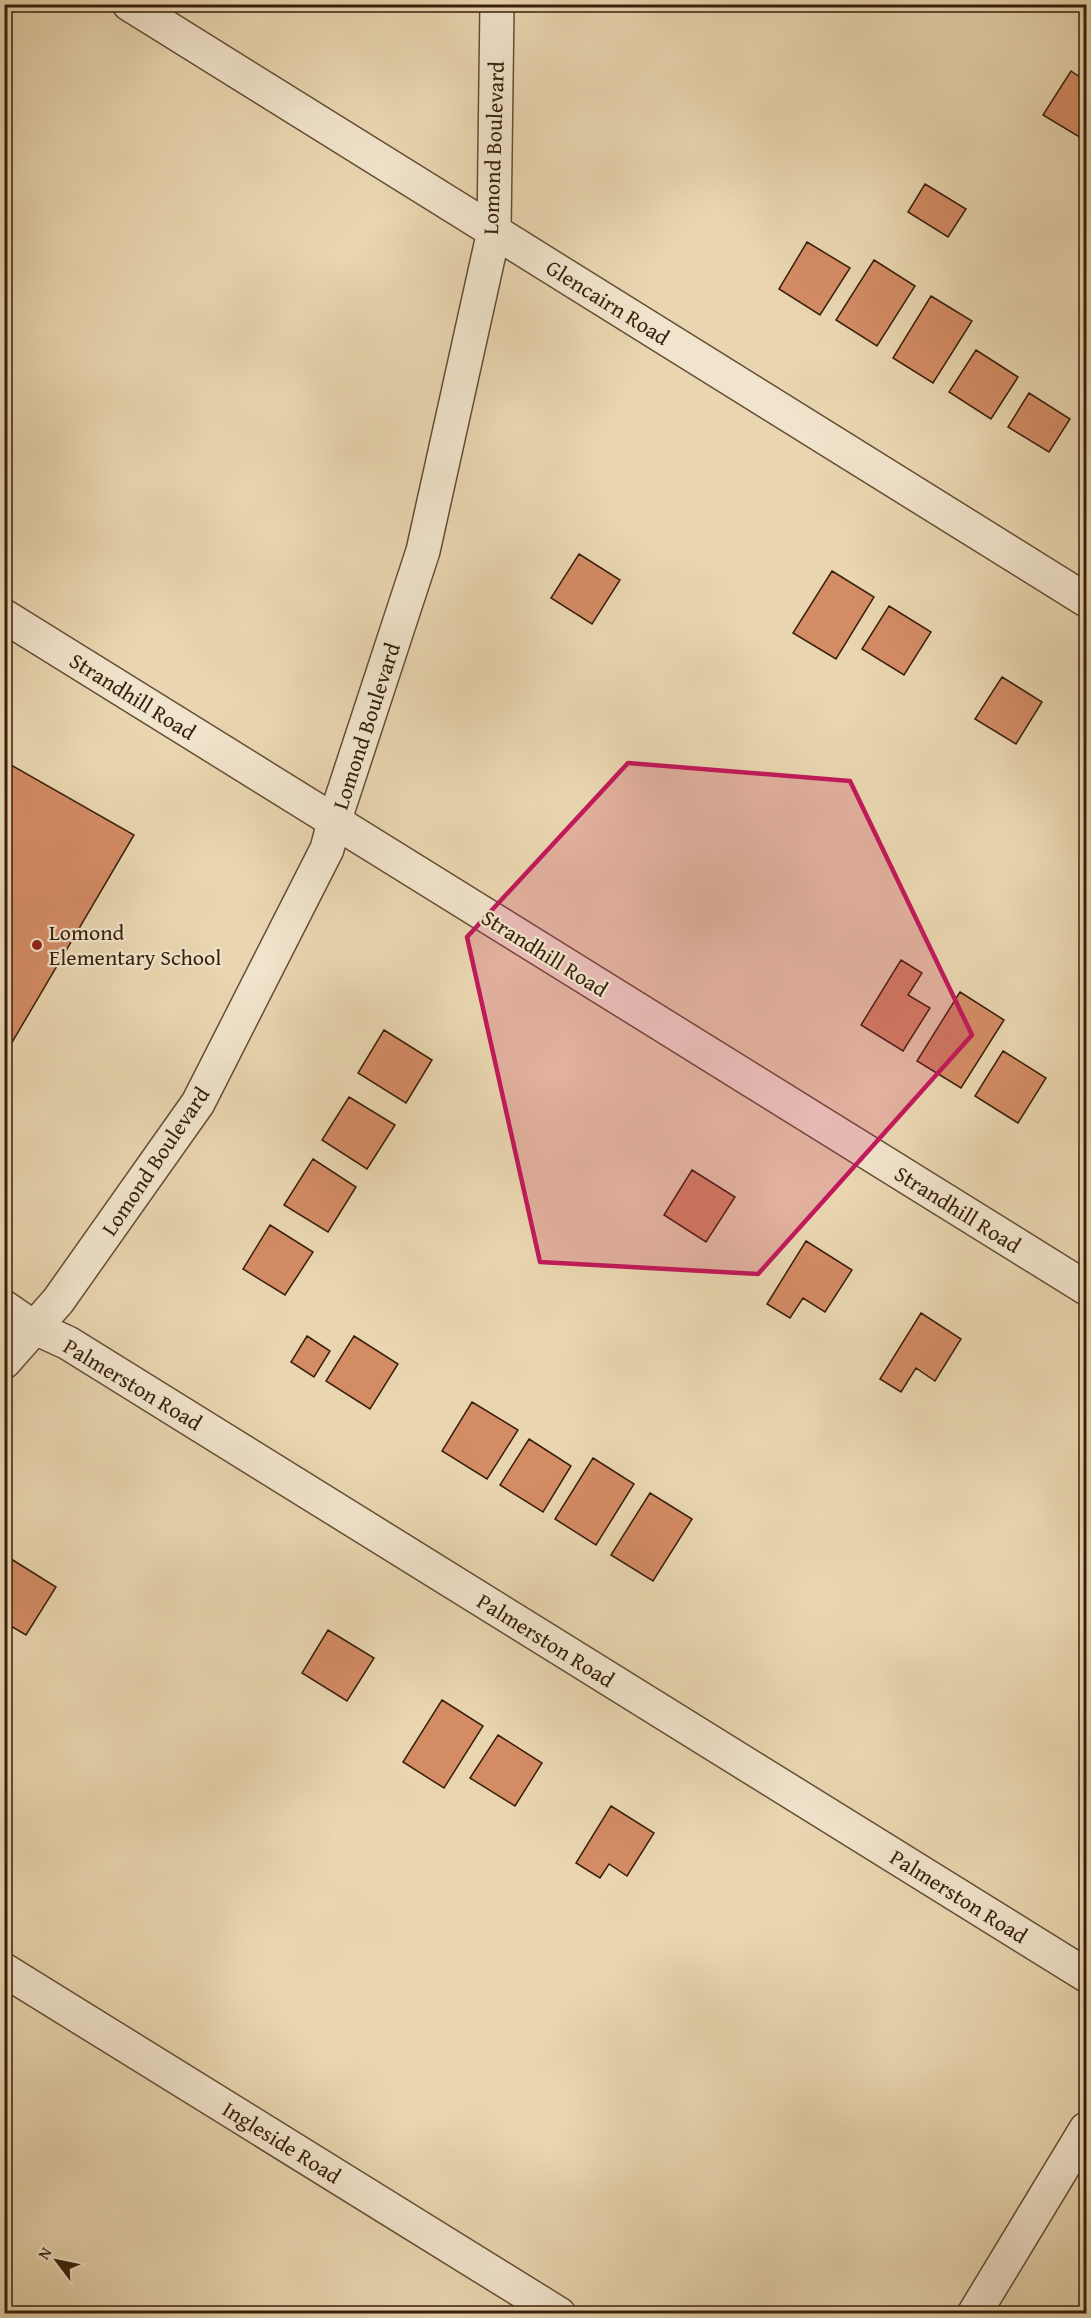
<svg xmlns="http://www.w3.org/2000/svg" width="1091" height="2318" viewBox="0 0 1091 2318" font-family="'Gentium Book Plus',serif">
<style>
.building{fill:#d48c65;stroke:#381f0a;stroke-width:1.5}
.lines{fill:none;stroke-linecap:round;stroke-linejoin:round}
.street-casing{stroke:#644d34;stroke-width:36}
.street{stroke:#f1e4cc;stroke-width:33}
.marked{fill:#c2185b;fill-opacity:0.2;stroke:#c2185b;stroke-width:4.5;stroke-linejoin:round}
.poi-dot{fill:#8f2418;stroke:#f1e4cc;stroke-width:2}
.labels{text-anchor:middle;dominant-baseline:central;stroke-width:4.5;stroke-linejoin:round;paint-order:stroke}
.street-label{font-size:22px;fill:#381f0a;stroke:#f1e4cc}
.poi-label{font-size:22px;fill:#381f0a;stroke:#f1e4cc;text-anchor:start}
</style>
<rect width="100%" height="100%" fill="#e9d6b0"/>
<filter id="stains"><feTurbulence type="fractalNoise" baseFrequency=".00333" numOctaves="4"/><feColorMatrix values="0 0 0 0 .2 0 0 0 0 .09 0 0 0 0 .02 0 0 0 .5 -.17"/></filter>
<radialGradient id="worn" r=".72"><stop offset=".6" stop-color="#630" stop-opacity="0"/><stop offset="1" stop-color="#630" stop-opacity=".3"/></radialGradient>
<path class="building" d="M1071 71 1086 81V141L1043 115Z
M925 184 966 209 948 237 908 212Z
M807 242 850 268 820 315 779 289Z
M874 260 915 286 877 346 836 320Z
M931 296 972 321 933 383 893 358Z
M976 350 1018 377 991 419 949 392Z
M1029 393 1070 419 1049 452 1008 427Z
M579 554 620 580 592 624 551 598Z
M832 571 874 597 836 659 793 633Z
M889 606 931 632 904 675 862 649Z
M1002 677 1042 702 1016 744 975 719Z
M4 761 134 835 4 1056Z
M901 960 922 973 908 995 930 1008 903 1051 861 1025Z
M960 992 1004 1020 961 1088 917 1061Z
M384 1030 432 1060 406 1103 358 1073Z
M1003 1051 1046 1078 1018 1123 975 1096Z
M349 1097 395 1125 367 1169 322 1140Z
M313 1159 356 1187 328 1232 284 1205Z
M692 1170 735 1197 706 1242 664 1215Z
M270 1225 313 1252 285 1295 243 1269Z
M806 1241 852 1270 825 1312 803 1298 790 1318 767 1304Z
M921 1313 961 1339 935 1381 916 1368 901 1392 880 1379Z
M307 1336 330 1351 314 1377 291 1362Z
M354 1336 398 1364 370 1409 326 1381Z
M472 1402 518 1430 487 1479 442 1451Z
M529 1439 571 1466 543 1512 500 1485Z
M593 1458 634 1484 596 1545 555 1519Z
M650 1493 692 1519 653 1581 611 1555Z
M8 1557 56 1587 26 1635 4 1622V1562Z
M328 1630 374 1658 347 1701 302 1673Z
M442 1700 483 1726 444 1788 403 1762Z
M498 1735 542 1763 515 1806 470 1778Z
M611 1806 654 1833 627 1876 609 1864 600 1878 576 1863Z"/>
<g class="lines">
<g class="street-casing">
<path id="street" d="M129 4 1086 600
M4 616 1086 1288
M4 1307 33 1327 68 1343 1086 1975
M4 1362 58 1301 198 1103 327 849 334 822 423 551 494 231 497 4
M4 1970 559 2314
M974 2314 1086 2129"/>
</g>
<use href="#street" class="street"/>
</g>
<path class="marked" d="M628 763 850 781 972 1035 758 1274 540 1262 467 937Z"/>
<circle class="poi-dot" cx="37" cy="945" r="6"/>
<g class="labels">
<g class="street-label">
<text transform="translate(493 148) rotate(-88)">Lomond Boulevard</text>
<text transform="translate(608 302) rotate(32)">Glencairn Road</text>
<text transform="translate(133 696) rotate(32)">Strandhill Road</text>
<text transform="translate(366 726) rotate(-72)">Lomond Boulevard</text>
<text transform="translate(545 953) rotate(32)">Strandhill Road</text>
<text transform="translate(155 1161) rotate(-56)">Lomond Boulevard</text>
<text transform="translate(958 1209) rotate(32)">Strandhill Road</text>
<text transform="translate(133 1384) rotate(31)">Palmerston Road</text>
<text transform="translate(546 1640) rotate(32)">Palmerston Road</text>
<text transform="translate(959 1896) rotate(32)">Palmerston Road</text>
<text transform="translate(282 2142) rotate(32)">Ingleside Road</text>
</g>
<g class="poi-label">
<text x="49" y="932">Lomond<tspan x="49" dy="25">Elementary School</tspan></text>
</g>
</g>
<rect width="1091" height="2318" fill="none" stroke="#e9d6b0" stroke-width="24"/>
<rect x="6" y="6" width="1079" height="2306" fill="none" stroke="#381f0a" stroke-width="3"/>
<rect x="12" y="12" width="1067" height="2294" fill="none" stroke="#381f0a" stroke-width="1.5"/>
<g transform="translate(57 2261) rotate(302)" stroke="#f1e4cc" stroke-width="4.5" paint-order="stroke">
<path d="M0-4.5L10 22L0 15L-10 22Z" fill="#381f0a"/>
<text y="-9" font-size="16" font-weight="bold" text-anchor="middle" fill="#381f0a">N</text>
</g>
<rect width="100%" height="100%" filter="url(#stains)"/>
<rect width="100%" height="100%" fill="url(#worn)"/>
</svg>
